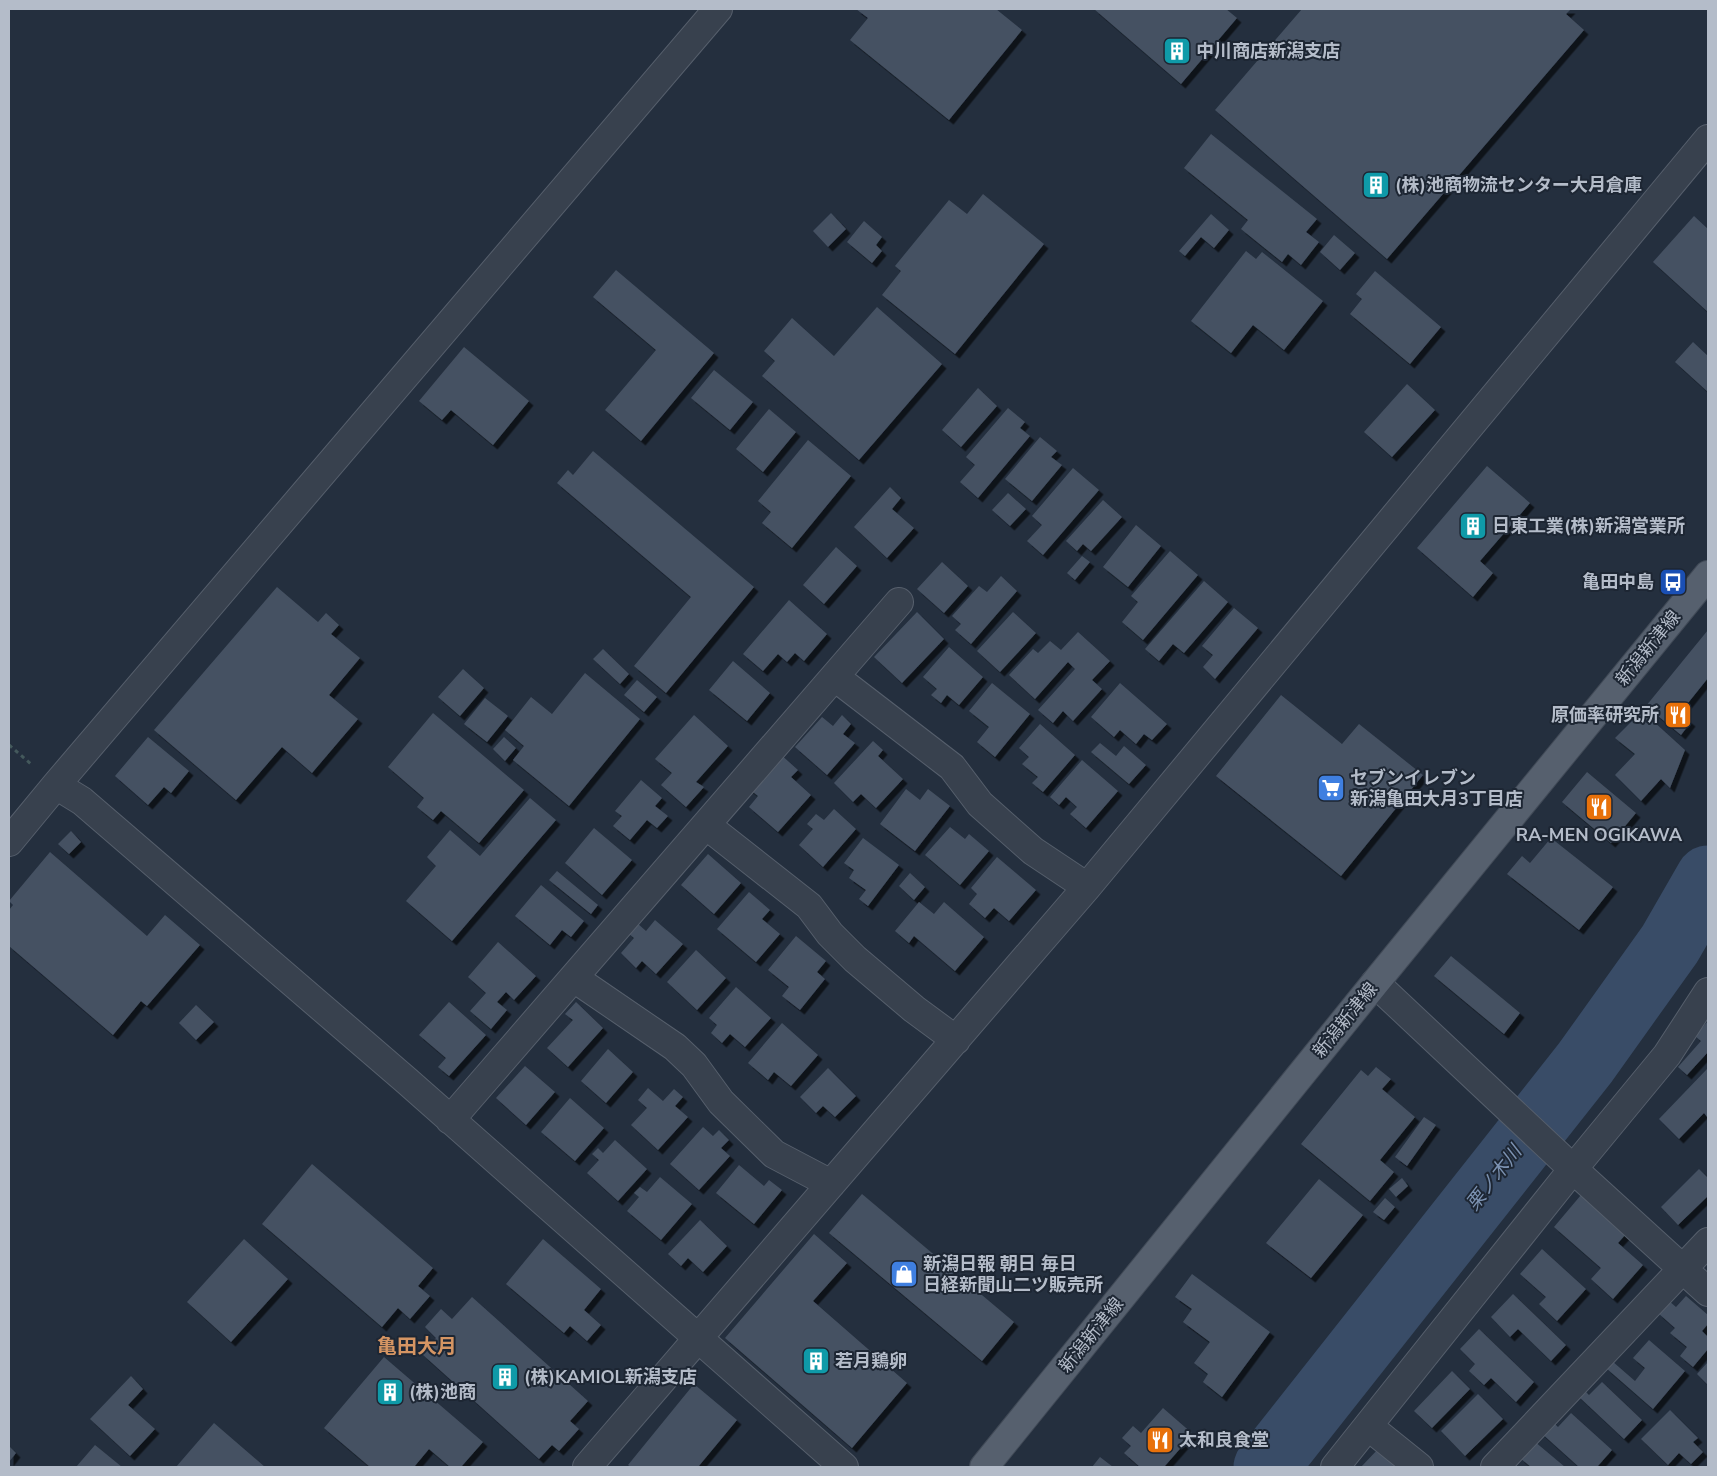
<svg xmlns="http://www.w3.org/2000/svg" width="1717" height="1476" viewBox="0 0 1717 1476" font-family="'Nunito Sans','Noto Sans JP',sans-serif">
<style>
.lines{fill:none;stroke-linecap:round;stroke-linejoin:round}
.river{stroke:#394c67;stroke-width:65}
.building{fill:#455162;filter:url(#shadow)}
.minor-casing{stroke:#565f6c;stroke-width:30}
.major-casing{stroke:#414a57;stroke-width:30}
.path{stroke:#44595c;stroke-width:3;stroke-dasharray:4 4;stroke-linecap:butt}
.minor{stroke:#38414e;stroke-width:28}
.major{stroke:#56606e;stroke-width:28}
.labels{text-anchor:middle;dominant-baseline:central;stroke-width:4;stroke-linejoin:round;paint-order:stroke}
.poi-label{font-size:18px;font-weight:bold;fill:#b4bcc9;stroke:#1d2633;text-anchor:start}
.street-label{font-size:18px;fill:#b4bcc9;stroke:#1d2633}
.water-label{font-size:19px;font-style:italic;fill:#7c92b1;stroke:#1d2633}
.quarter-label{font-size:20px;font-weight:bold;fill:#d59563;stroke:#1d2633}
</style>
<defs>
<filter id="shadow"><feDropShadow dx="4.5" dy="4.5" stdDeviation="0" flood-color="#0009"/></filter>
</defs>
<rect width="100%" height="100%" fill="#242f3e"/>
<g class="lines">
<path class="river" d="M1266 1467 1585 1063 1670 944 1708 878"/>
</g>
<path class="building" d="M856 9H996L1022 30 949 120 850 40 868 18Z
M1094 9H1226L1237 18 1181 84Z
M1302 9H1571L1566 14 1584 30 1387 259 1215 110Z
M1211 134 1317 219 1306 232 1319 242 1301 265 1288 254 1282 262 1241 229 1248 220 1184 168Z
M983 194 1044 244 955 354 882 295 901 271 895 266 949 200 967 214Z
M831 213 846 229 828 247 813 231Z
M1211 214 1229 230 1214 248 1201 237 1185 256 1179 251Z
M1694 216 1708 229V312L1653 262Z
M864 221 882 237 876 245 882 251 872 263 847 242Z
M1334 235 1355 253 1340 270 1320 252Z
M1246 251 1256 259 1262 252 1323 301 1284 350 1253 325 1231 353 1191 321Z
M616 270 714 353 641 441 605 410 656 350 593 297Z
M1375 271 1441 327 1410 364 1350 314 1362 299 1356 294Z
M877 307 942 364 859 460 762 376 775 361 764 351 792 318 834 356Z
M1693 342 1708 356V392L1675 362Z
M464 347 529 401 493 445 451 410 442 420 419 401Z
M714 370 753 402 730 430 691 398Z
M1407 384 1435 410 1392 457 1364 432Z
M978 388 997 406 961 447 942 430Z
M1008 408 1025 422 1020 428 1030 436 978 498 960 482 975 465 966 457Z
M769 409 796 432 763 472 736 449Z
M1040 437 1057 451 1051 457 1062 465 1032 501 1005 479Z
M808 440 851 476 792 548 762 523 771 512 758 501Z
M593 451 754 587 666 693 634 666 691 597 557 483 568 470 573 475Z
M1487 466 1530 503 1480 561 1493 573 1473 597 1417 548Z
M1073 468 1099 490 1043 555 1027 541 1042 525 1032 516Z
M890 487 901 498 892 509 914 528 887 558 854 527Z
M1008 493 1026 509 1010 526 992 510Z
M1103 500 1122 517 1091 551 1083 544 1077 551 1066 541Z
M1136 525 1161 546 1128 587 1103 567Z
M836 547 857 566 824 604 803 585Z
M1170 551 1198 575 1143 640 1122 622 1138 602 1131 596Z
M1082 556 1090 562 1075 580 1067 573Z
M942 562 968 586 944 613 917 589Z
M1001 576 1017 591 971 644 955 630 961 624 952 616 979 586 987 592Z
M1204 581 1228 602 1184 653 1173 644 1159 661 1145 649Z
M277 587 318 622 326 613 339 625 331 634 360 658 329 695 358 719 312 773 282 747 236 800 154 730Z
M789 600 827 634 804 661 795 653 787 662 778 654 763 671 743 654Z
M1234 608 1258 628 1215 679 1203 667 1213 655 1202 646Z
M917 612 944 639 902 683 874 657Z
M1013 612 1036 633 1000 672 977 651Z
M1708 630V678L1680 713 1691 722 1681 735 1646 706Z
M1078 632 1110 661 1092 680 1102 689 1073 721 1063 711 1053 723 1038 710 1075 669 1068 662 1035 699 1009 675 1033 649 1038 653 1050 641 1061 650Z
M949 647 983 677 959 705 947 695 941 703 931 695 937 689 923 677Z
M603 649 629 674 620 684 593 659Z
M733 661 770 693 747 721 709 690Z
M463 669 484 688 460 716 438 697Z
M585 673 640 719 569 806 513 760 524 746 505 730 531 697 552 714Z
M637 680 657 697 644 712 624 695Z
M992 683 1030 714 995 757 977 742 989 727 969 711Z
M1120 683 1167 724 1152 740 1144 734 1136 744 1120 730 1114 737 1091 717Z
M1281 695 1342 744 1359 724 1423 775 1341 876 1216 776Z
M485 698 508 716 487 742 464 724Z
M1642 711 1685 750 1670 788 1661 779 1641 801 1615 775 1635 754 1615 738Z
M433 713 524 790 479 843 441 811 433 820 417 807 424 798 388 767Z
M694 715 728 746 696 782 704 787 686 807 661 785 672 773 655 759Z
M842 715 851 724 843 734 855 743 827 775 795 747 822 717 833 726Z
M1040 724 1075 755 1043 792 1032 783 1038 777 1022 764 1029 757 1019 748Z
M148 737 189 771 171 793 164 787 148 805 115 776Z
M504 737 516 748 505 761 493 749Z
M873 741 883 750 878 756 903 779 876 808 861 794 853 802 834 783Z
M1100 743 1116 756 1124 746 1146 765 1129 784 1091 752Z
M779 753 798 770 791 777 811 795 778 832 749 807 758 796 748 788Z
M1082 760 1118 791 1086 828 1070 814 1077 807 1066 797 1059 805 1050 797Z
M1587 772 1636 813 1611 843 1562 802Z
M641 780 662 798 655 806 668 816 657 828 647 820 630 840 613 826 622 816 615 811Z
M906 789 920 800 928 789 950 806 915 851 880 824Z
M530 798 556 820 452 941 406 901 436 866 427 857 450 830 480 856Z
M834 809 856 829 823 867 799 845 813 829 807 824 816 814 824 820Z
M950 827 965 839 969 834 989 851 960 885 925 855Z
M594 828 632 860 602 895 565 863Z
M71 831 81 842 69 854 58 844Z
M863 838 899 865 868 906 859 899 866 890 849 878 854 870 844 863Z
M1551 838 1613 887 1579 930 1507 874 1522 856 1530 863Z
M50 852 147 936 165 915 200 945 147 1006 141 1001 113 1035 9 946V910L13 905 9 901Z
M708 854 741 883 714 914 681 885Z
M997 857 1036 890 1009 921 994 908 985 918 969 904 977 894 971 888Z
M557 871 598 905 591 914 549 880Z
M910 873 925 887 914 900 899 886Z
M541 885 584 921 571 937 562 930 550 945 515 916Z
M749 892 770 910 762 919 780 934 756 962 717 929Z
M919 902 934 914 944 902 984 937 955 971 914 936 909 943 895 931Z
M655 920 683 944 656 974 642 961 636 968 621 953 634 938 628 933 637 923 646 931Z
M796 936 826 961 817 972 825 979 800 1010 782 996 789 987 768 970Z
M498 942 536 976 514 1000 506 992 497 1002 507 1010 491 1029 470 1011 486 993 468 977Z
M696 950 726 978 697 1010 667 982Z
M1451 956 1520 1013 1504 1034 1434 976Z
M736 987 771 1018 745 1047 730 1034 722 1043 711 1033 717 1025 709 1018Z
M449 1002 486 1035 449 1076 438 1067 446 1058 419 1035Z
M576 1002 603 1028 568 1067 547 1048 573 1020 565 1014Z
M196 1005 214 1022 196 1040 179 1023Z
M1708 1021V1052L1687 1075 1678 1067 1701 1041 1695 1036Z
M782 1023 818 1055 791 1086 774 1072 768 1080 748 1063Z
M608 1049 633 1072 606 1103 581 1081Z
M525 1066 555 1092 526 1125 496 1098Z
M1376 1067 1391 1079 1382 1089 1415 1117 1380 1160 1394 1172 1370 1201 1301 1144 1361 1070 1368 1076Z
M828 1068 856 1096 835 1117 823 1106 816 1113 800 1097Z
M1708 1068V1118L1704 1113 1679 1139 1659 1119Z
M648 1088 663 1101 674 1089 683 1097 675 1106 688 1117 658 1150 631 1125 647 1108 638 1100Z
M570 1098 604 1128 575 1161 541 1132Z
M1424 1117 1436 1125 1407 1166 1395 1157Z
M703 1127 713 1136 719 1130 729 1140 721 1148 730 1156 699 1190 670 1164Z
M615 1140 647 1169 618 1201 587 1173 599 1160 592 1154 598 1148 603 1153Z
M312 1164 433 1268 418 1286 430 1296 410 1319 398 1308 382 1327 262 1224Z
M739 1165 764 1186 769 1180 782 1190 754 1224 716 1193Z
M1699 1169 1708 1178V1196L1678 1225 1661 1207Z
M660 1177 692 1204 661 1240 627 1211 639 1197 634 1193 640 1187 647 1192Z
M1402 1178 1408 1186 1396 1197 1389 1189Z
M1319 1179 1363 1215 1311 1278 1266 1243Z
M862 1194 1014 1322 982 1361 829 1233Z
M1581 1195 1626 1234 1618 1243 1643 1265 1613 1299 1591 1279 1601 1268 1554 1227Z
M1385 1198 1395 1207 1384 1220 1373 1212Z
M700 1220 727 1246 703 1272 688 1258 681 1266 668 1254Z
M814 1234 847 1263 813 1301 907 1383 852 1448 725 1338Z
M244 1239 288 1279 231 1342 187 1302Z
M543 1239 601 1289 584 1310 601 1325 587 1341 570 1326 564 1333 506 1284Z
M1542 1249 1586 1289 1557 1321 1539 1304 1546 1297 1520 1274Z
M1192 1274 1270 1332 1222 1397 1203 1382 1208 1374 1194 1363 1210 1342 1183 1322 1192 1309 1175 1297Z
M1513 1294 1566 1345 1551 1361 1518 1329 1510 1337 1491 1317Z
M1686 1296 1708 1315V1324L1702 1331 1708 1337V1349L1693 1367 1680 1356 1687 1347 1670 1333 1675 1328 1658 1313 1669 1301 1676 1307Z
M472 1297 588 1401 570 1421 579 1429 559 1451 552 1445 539 1459 422 1354 436 1338 425 1327 441 1309 452 1319Z
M1479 1329 1534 1382 1516 1402 1491 1378 1484 1385 1469 1371 1475 1364 1460 1349Z
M1649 1340 1685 1371 1653 1409 1606 1368 1612 1361 1635 1381 1645 1368 1633 1358Z
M384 1357 483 1442 461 1467H450L429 1449 414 1467H370L324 1428Z
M1708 1362V1385L1697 1374Z
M1452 1371 1470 1389 1432 1428 1414 1411Z
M131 1376 143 1389 128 1405 155 1429 130 1456 90 1419Z
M1602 1382 1642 1420 1624 1439 1577 1395 1583 1389 1589 1395Z
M694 1384 737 1420 698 1467H631L628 1465Z
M1478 1394 1503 1419 1465 1456 1441 1431Z
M1163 1408 1193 1434 1164 1467H1140L1124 1453 1131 1446 1122 1438 1133 1426 1141 1433Z
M1670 1410 1698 1438 1693 1442 1703 1452 1691 1464 1679 1453 1668 1465 1641 1439Z
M1571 1413 1612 1450 1597 1467H1579L1539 1431 1550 1419 1558 1427Z
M214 1423 265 1467H176Z
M1534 1441 1565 1467H1531L1520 1458Z
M95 1445 122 1467H76Z
M9 1446 16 1453 9 1462Z
M1380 1447 1402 1467H1361Z
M1100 1457 1113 1467H1092Z"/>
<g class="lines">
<g class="minor-casing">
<path id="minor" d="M835 677 952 767 980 804 1033 851 1087 887
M56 785 82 801 407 1081 844 1467
M706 825 809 906 830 934 855 959 914 1009 956 1040
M9 842 56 785 718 9
M574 978 675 1047 694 1065 721 1102 774 1154 831 1184
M1375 983 1573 1169 1708 1292
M450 1120 899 602
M1368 1426 1419 1467
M587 1467 1087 887 1708 139
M1335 1467 1573 1169 1667 1055 1708 992
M1495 1467 1708 1242"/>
</g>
<g class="major-casing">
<path id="major" d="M984 1467 1375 983 1708 575"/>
</g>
<path class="path" d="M9 745 31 764"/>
<use href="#minor" class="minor"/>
<use href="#major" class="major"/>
</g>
<defs>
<g id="building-square" transform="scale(1.4375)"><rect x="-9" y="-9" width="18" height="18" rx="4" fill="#0f9aa8" stroke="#1d2633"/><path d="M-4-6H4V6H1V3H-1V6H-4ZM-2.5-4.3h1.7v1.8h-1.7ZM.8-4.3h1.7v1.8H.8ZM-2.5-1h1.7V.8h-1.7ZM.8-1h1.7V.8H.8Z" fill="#fff"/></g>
<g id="bus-square" transform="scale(1.4375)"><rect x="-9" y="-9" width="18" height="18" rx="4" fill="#1a4fb4" stroke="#1d2633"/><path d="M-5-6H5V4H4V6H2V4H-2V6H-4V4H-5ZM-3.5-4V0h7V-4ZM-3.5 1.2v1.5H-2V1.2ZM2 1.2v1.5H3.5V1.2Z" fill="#fff"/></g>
<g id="restaurant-square" transform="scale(1.4375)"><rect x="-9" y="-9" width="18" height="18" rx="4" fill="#e8710a" stroke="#1d2633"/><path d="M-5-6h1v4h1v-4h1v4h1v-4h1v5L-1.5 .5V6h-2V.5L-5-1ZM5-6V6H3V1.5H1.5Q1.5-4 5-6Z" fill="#fff"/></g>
<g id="supermarket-square" transform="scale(1.4375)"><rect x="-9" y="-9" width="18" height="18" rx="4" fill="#3f7fe0" stroke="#1d2633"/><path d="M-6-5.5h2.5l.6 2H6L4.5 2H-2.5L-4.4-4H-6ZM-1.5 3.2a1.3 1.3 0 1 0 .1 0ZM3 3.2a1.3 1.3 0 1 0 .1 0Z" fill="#fff"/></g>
<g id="shop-square" transform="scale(1.4375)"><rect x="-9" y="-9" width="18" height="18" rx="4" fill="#3f7fe0" stroke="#1d2633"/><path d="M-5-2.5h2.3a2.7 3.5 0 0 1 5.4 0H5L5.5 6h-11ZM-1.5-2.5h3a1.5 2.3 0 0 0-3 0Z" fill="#fff"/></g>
</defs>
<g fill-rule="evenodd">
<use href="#building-square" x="1177" y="51"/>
<use href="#building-square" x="1376" y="185"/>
<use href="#building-square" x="1473" y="526"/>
<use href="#bus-square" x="1673" y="582"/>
<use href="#restaurant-square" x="1678" y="715"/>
<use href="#supermarket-square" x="1331" y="788"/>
<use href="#restaurant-square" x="1599" y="807"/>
<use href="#shop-square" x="904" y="1274"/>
<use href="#building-square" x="816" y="1361"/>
<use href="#building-square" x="505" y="1377"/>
<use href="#building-square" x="390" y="1392"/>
<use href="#restaurant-square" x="1160" y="1440"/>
</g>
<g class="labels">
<g class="poi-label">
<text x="1196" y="51">中川商店新潟支店</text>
<text x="1395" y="185">(株)池商物流センター大月倉庫</text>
<text x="1492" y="526">日東工業(株)新潟営業所</text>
<text x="1654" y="582" text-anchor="end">亀田中島</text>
<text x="1659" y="715" text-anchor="end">原価率研究所</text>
<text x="1350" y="778">セブンイレブン<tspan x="1350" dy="21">新潟亀田大月3丁目店</tspan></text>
<text x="1599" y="835" text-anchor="middle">RA-MEN OGIKAWA</text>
<text x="923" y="1264">新潟日報 朝日 毎日<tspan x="923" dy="21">日経新聞山二ツ販売所</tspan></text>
<text x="835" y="1361">若月鶏卵</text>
<text x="524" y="1377">(株)KAMIOL新潟支店</text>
<text x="409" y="1392">(株)池商</text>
<text x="1179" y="1440">太和良食堂</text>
</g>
<g class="street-label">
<text transform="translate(1648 648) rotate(-51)">新潟新津線</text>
<text transform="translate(1345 1020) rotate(-51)">新潟新津線</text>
<text transform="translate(1091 1335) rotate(-51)">新潟新津線</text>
</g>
<g class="water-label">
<text transform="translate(1494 1178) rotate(-52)">栗ノ木川</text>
</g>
<g class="quarter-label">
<text x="417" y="1346">亀田大月</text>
</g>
</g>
<rect width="1717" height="1476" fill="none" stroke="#b4bcc9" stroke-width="20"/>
</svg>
